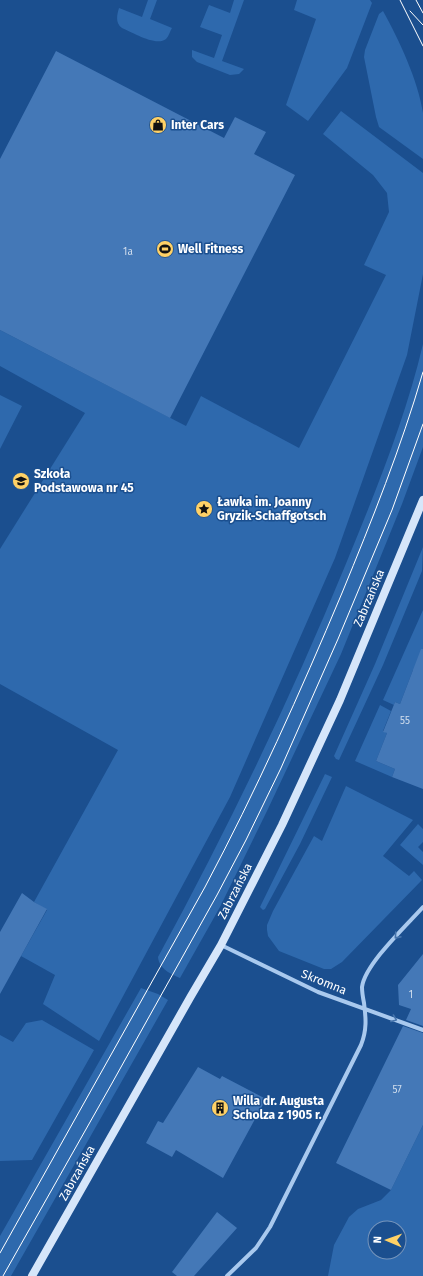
<svg xmlns="http://www.w3.org/2000/svg" width="423" height="1276" viewBox="0 0 423 1276" font-family="'Fira Sans',sans-serif">
<style>
.green{fill:#2e69ad;fill-rule:evenodd}
.building{fill:#4478b7}
.lines{fill:none;stroke-linecap:round;stroke-linejoin:round}
.street{stroke:#a9c9ee;stroke-width:4}
.secondary{stroke:#d6e6fa;stroke-width:8}
.tram{stroke:#fff;stroke-width:1}
.oneway{stroke:#4674ac}
.labels{text-anchor:middle;dominant-baseline:central;stroke-width:3;stroke-linejoin:round;paint-order:stroke}
.number-label{font-size:10px;fill:#d0dded}
.poi-label{font-size:12px;font-weight:bold;fill:#fff;stroke:#1b4f8f;text-anchor:start}
.street-label{font-size:12px;fill:#fff;stroke:#1b4f8f}
</style>
<rect width="100%" height="100%" fill="#1b4f8f"/>
<path class="green" d="M148 0H157L150 19 172 28C170 31 169 36 166 39 156 47 132 32 122 28 115 23 117 15 119 8L142 17Z
M234 0H244L222 61 244 69 239 74 230 75 197 62 192 57V50L214 58 222 35 200 27 209 5 230 13Z
M297 0H370L372 3 347 68 308 121 286 105 316 19 294 10Z
M383 11C399 40 418 80 423 113 423 128 423 144 423 159L379 127 376 117 364 57 365 50 379 14Z
M341 111 423 173V274L407 355 335 558 230 797 99 1041 43 1004 55 975 21 956 47 910 34 902 118 750 0 684V549L85 413 0 366V330L186 426 201 396 299 448 386 275 364 265 389 212 387 193 373 175 323 134Z
M423 344V447L402 504 341 654 267 811 220 907 180 978C171 974 159 969 158 957 227 830 290 700 345 566 375 493 405 420 423 344Z
M0 395 22 406 0 449Z
M423 547 422 571 383 665 339 760 336 759 334 756 375 664Z
M423 610V674L413 670 400 704 395 702 394 705 383 700Z
M380 705 391 711 383 731 387 733 376 761 395 769 392 777 355 761Z
M325 774 332 777 300 844 265 909 263 910 260 907Z
M346 786 413 820 383 856 409 876 414 871 422 880 342 962 331 969H324L279 951 268 936 267 930V925L273 911 314 836 322 841Z
M418 824 423 829V842L418 847 423 852V865L400 845Z
M141 988 158 994 168 1000 11 1276H0V1236Z
M42 1020 94 1050 32 1160 0 1161V1035L13 1042 26 1023Z
M423 1125V1276H328L334 1245 349 1217 358 1209 381 1200 391 1190ZM375 1228H399V1252H375Z"/>
<path class="building" d="M56 51 224 138 235 117 266 132 254 154 295 175 170 418 0 330V159Z
M421 649H423V789L392 777 395 769 376 761 387 733 383 732 395 702 400 704Z
M22 893 34 902 47 909 0 994V932Z
M423 954V1026L406 1020 411 1009 399 1005 398 985Z
M403 1026 423 1033V1125L391 1190 336 1163Z
M198 1067 220 1079 222 1076 266 1099 223 1178 176 1150 172 1157 146 1143 158 1121 163 1123Z
M217 1212 237 1228 194 1276H177L172 1272Z"/>
<g class="lines">
<path class="street" d="M221 945 318 992 423 1030
M227 1276 256 1248 270 1227 361 1045C367 1030 366 1018 364 1003 363 998 362 992 362 987 365 964 407 925 423 907"/>
<path class="secondary" d="M32 1276 191 996 221 945 282 825 340 700 423 500"/>
<path class="tram" d="M400 0 423 46
M416 0 423 13
M410 11 423 25
M0 1253 205 887C256 791 300 693 342 593 372 520 401 448 423 372
M3 1276 111 1085 217 895 246 840 281 768 338 639 392 510 423 424"/>
</g>
<defs><path id="oneway-chevron" d="M-2-3.5L2.5 0L-2 3.5" fill="none" stroke-width="1.6" stroke-linecap="round" stroke-linejoin="round"/></defs>
<g class="oneway">
<use href="#oneway-chevron" transform="translate(397 936) rotate(132)"/>
<use href="#oneway-chevron" transform="translate(394 1019) rotate(21)"/>
</g>
<defs>
<g id="shop-disc" transform="scale(0.9)"><circle r="9.5" fill="#ffd166" stroke="#1b4f8f"/><path d="M-5-2.5h2.3a2.7 3.5 0 0 1 5.4 0H5L5.5 6h-11ZM-1.5-2.5h3a1.5 2.3 0 0 0-3 0Z" fill="#111"/></g>
<g id="stadium-disc" transform="scale(0.9)"><circle r="9.5" fill="#ffd166" stroke="#1b4f8f"/><path d="M0-5a6.5 5 0 1 0 0 10a6.5 5 0 1 0 0-10ZM-3.5-1.8h7v3.6h-7Z" fill="#111"/></g>
<g id="school-disc" transform="scale(0.9)"><circle r="9.5" fill="#ffd166" stroke="#1b4f8f"/><path d="M0-5L7-2L0 1L-7-2ZM-4 1L0 2.5L4 1V4Q0 6-4 4Z" fill="#111"/></g>
<g id="sight-disc" transform="scale(0.9)"><circle r="9.5" fill="#ffd166" stroke="#1b4f8f"/><path d="M0-6L1.8-2.2L6-1.7L2.9 1.2L3.7 5.4L0 3.3L-3.7 5.4L-2.9 1.2L-6-1.7L-1.8-2.2Z" fill="#111"/></g>
<g id="building-disc" transform="scale(0.9)"><circle r="9.5" fill="#ffd166" stroke="#1b4f8f"/><path d="M-4-6H4V6H1V3H-1V6H-4ZM-2.5-4.3h1.7v1.8h-1.7ZM.8-4.3h1.7v1.8H.8ZM-2.5-1h1.7V.8h-1.7ZM.8-1h1.7V.8H.8Z" fill="#111"/></g>
</defs>
<g fill-rule="evenodd">
<use href="#shop-disc" x="158" y="125"/>
<use href="#stadium-disc" x="165" y="249"/>
<use href="#school-disc" x="21" y="481"/>
<use href="#sight-disc" x="204" y="509"/>
<use href="#building-disc" x="220" y="1108"/>
</g>
<g class="labels">
<g class="number-label">
<text x="128" y="252">1a</text>
<text x="405" y="721">55</text>
<text x="411" y="995">1</text>
<text x="397" y="1090">57</text>
</g>
<g class="poi-label">
<text x="171" y="125">Inter Cars</text>
<text x="178" y="249">Well Fitness</text>
<text x="34" y="474">Szkoła<tspan x="34" dy="14">Podstawowa nr 45</tspan></text>
<text x="217" y="502">Ławka im. Joanny<tspan x="217" dy="14">Gryzik-Schaffgotsch</tspan></text>
<text x="233" y="1101">Willa dr. Augusta<tspan x="233" dy="14">Scholza z 1905 r.</tspan></text>
</g>
<g class="street-label">
<text transform="translate(369 598) rotate(-67)">Zabrzańska</text>
<text transform="translate(235 891) rotate(-63)">Zabrzańska</text>
<text transform="translate(324 982) rotate(22)">Skromna</text>
<text transform="translate(77 1173) rotate(-61)">Zabrzańska</text>
</g>
</g>
<g transform="translate(387 1240) rotate(272)"><circle r="19" fill="#1b4f8f" stroke="#7695bc"/>
<path d="M0-3L7 15L0 10L-7 15Z" fill="#ffd166"/>
<text y="-6" font-size="11" font-weight="bold" text-anchor="middle" fill="#ffffff">N</text>
</g>
</svg>
